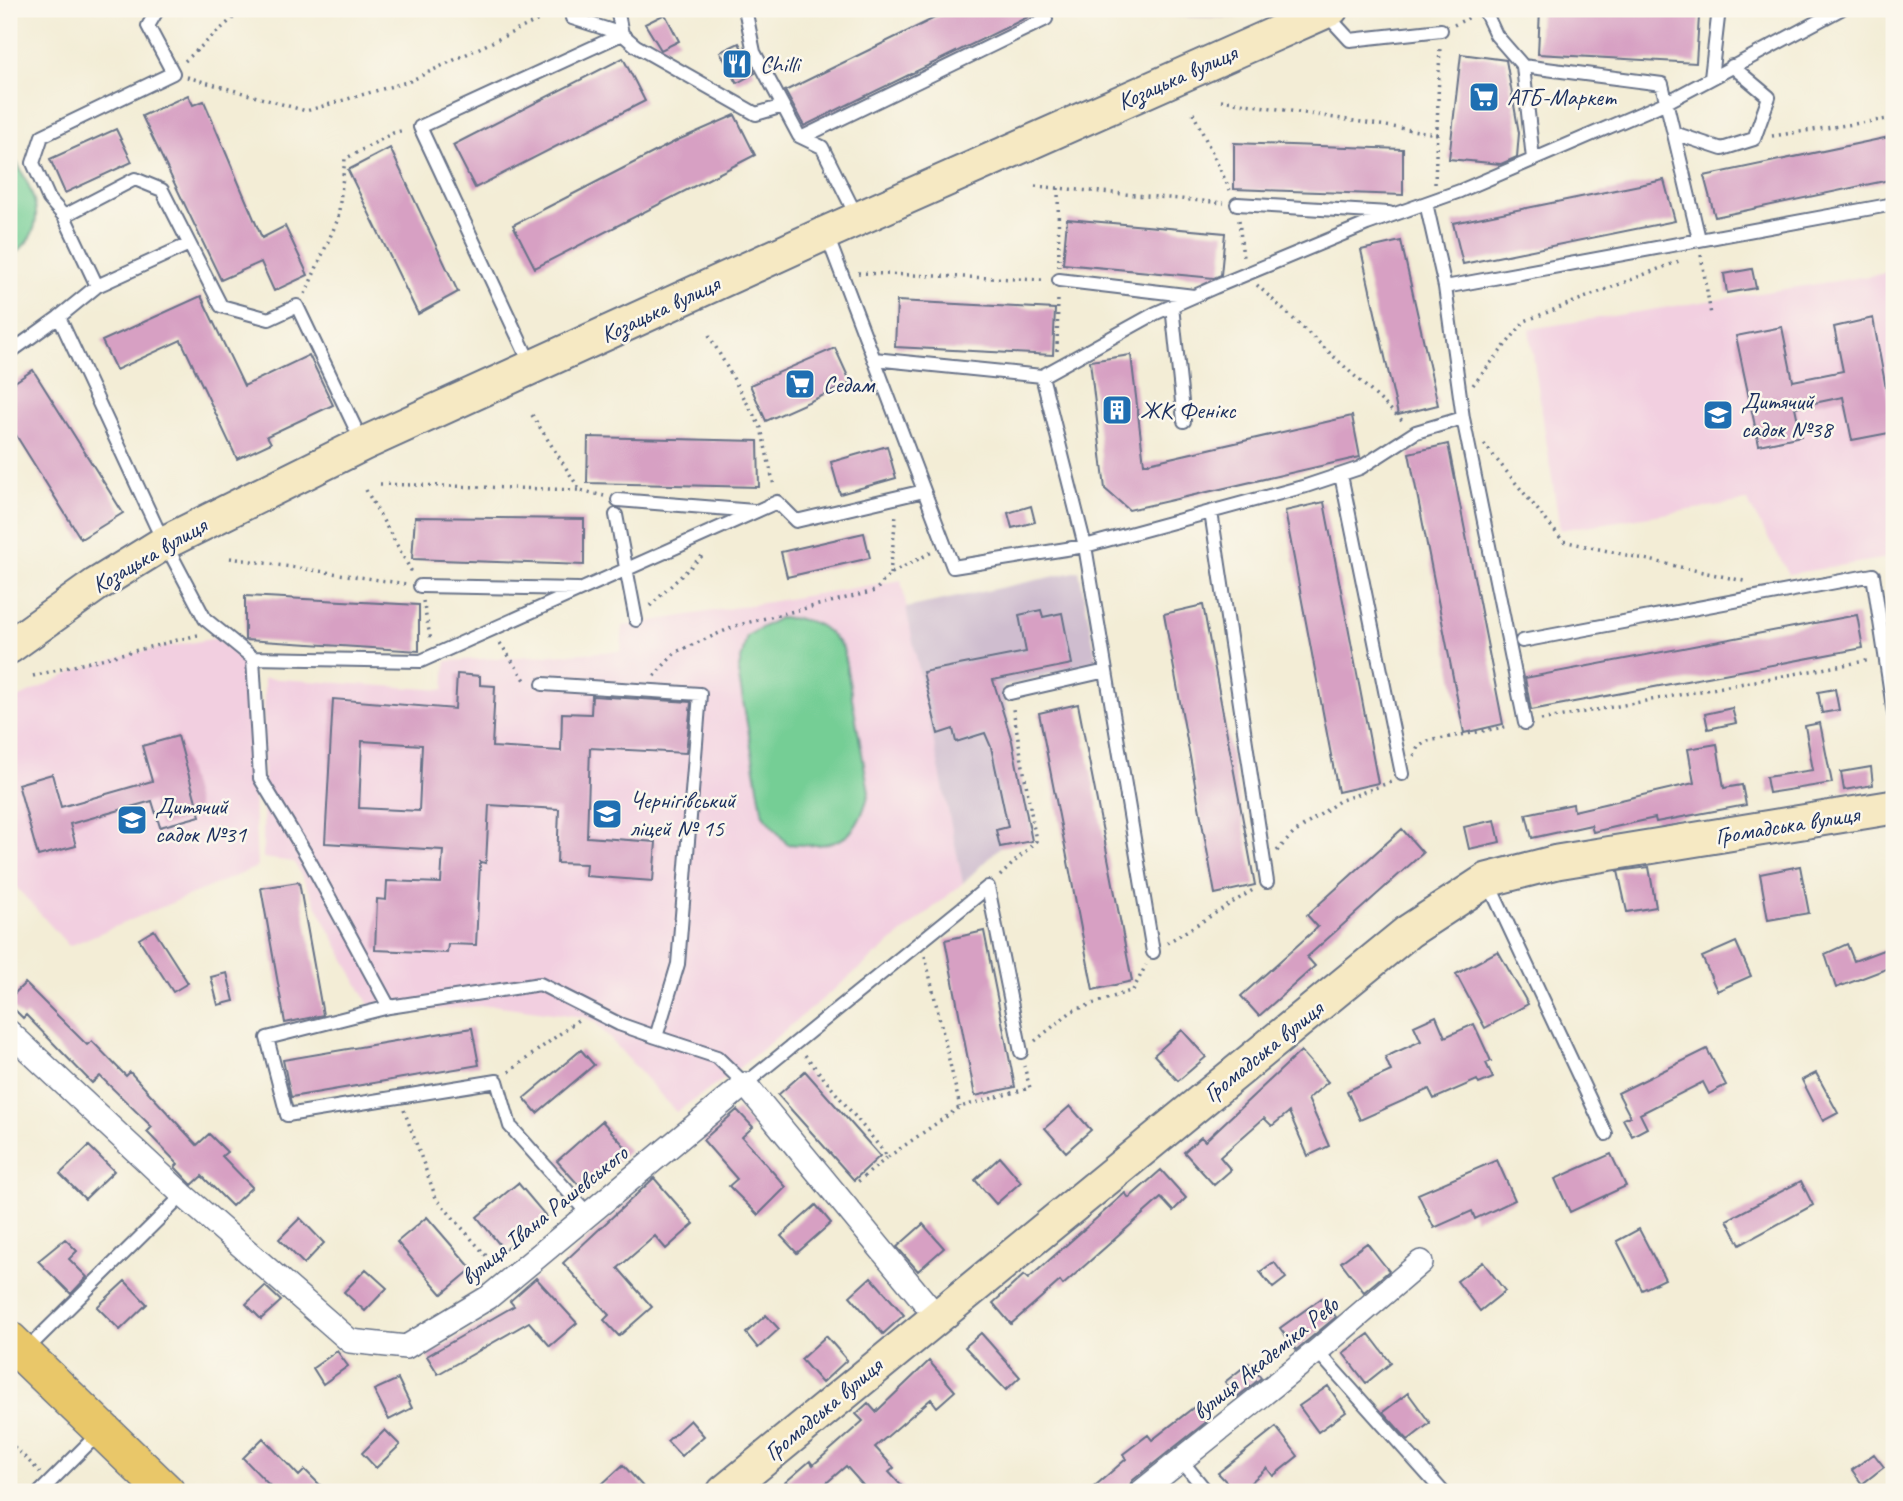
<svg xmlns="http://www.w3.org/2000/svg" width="1903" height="1501" viewBox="0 0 1903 1501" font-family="Caveat,sans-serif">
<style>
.built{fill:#f2cfe0}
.industrial{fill:#cfbdcf}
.green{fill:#75ce95;stroke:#487e7a;stroke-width:2}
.building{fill:#d7a0c3;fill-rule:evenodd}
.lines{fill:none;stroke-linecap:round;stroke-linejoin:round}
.lane-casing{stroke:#677288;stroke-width:16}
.street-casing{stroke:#677288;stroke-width:26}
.secondary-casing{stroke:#677288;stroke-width:37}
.primary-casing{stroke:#677288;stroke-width:40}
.path{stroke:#677288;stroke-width:3.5;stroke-dasharray:2 5;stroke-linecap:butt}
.lane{stroke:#fff;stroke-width:12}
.street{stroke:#fff;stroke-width:23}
.secondary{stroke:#f6e9c3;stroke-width:33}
.primary{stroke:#e9c769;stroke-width:37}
.labels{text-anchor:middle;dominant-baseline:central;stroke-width:5;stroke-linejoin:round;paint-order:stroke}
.poi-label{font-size:24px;fill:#1b2f5e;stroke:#fbf7ec;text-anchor:start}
.street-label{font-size:24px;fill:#1b2f5e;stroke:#fbf7ec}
</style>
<rect width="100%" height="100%" fill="#fbf7ec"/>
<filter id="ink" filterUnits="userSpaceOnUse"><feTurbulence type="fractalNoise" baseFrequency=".0143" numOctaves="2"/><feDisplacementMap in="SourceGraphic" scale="14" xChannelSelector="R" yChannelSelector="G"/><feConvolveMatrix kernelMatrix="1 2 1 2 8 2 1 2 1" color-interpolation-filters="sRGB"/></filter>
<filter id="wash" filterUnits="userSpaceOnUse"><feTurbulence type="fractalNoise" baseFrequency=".00686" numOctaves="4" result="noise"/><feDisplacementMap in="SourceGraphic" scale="28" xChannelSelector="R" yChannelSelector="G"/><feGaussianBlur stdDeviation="1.57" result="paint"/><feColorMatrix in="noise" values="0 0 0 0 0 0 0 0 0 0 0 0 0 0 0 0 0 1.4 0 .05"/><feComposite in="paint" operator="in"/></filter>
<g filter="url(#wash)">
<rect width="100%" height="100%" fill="#f3edd6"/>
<path class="built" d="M1894 272V557L1789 574 1747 501 1560 530 1529 329Z
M901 580 963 883 733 1073 676 1112 596 1023 584 1017 492 1005 374 1015 294 862 263 858 264 678 444 690 446 661 621 651 623 626Z
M217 638 248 667 257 867 69 946 9 879V702L78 670 139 652Z"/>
<path class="industrial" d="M1137 9H1256L1235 18 1180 17Z
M1079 571 1097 661 1002 687 1034 837 1000 847 963 883 906 608Z"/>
<path class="green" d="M9 155 14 158C35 194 53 229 9 258Z
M779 618C812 618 823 623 843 648L869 792C856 844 836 848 787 844L763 815 738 672 747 636Z"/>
<g id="blocks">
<path class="building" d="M953 9H1044L804 126 785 91Z
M1540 9 1699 17 1696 63 1538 54Z
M665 14 679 41 661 50 645 24Z
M739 43 755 73 737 83 720 52Z
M1461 54 1506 60 1519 133 1517 157 1501 164 1449 159Z
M623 58 645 101 475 188 453 145Z
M188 95 193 105 204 101 262 238 285 226 308 275 274 291 261 262 221 280 142 116Z
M735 115 755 155 535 268 513 225 678 140Z
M116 129 132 162 65 193 50 159Z
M1894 136V179L1715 217 1704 176Z
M1234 143 1403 149V195L1234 189Z
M390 148 458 292 418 314 348 170Z
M1664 180 1675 221 1463 264 1453 223Z
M1067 219 1225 233 1221 275 1214 278 1063 264Z
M1401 241 1438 405 1398 415 1361 250Z
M1752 269 1756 288 1727 293 1724 274Z
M201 296 244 386 309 355 333 405 267 436 271 443 237 459 181 340 116 370 102 341Z
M897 301 1055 309 1053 355 895 347Z
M1873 318 1894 432 1852 440 1843 397 1795 407 1801 436 1759 445 1736 336 1782 327 1793 381 1843 371 1834 327Z
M835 348 851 383 766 421 750 385Z
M1131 355 1144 464 1352 416 1360 457 1129 510 1105 489 1090 361Z
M33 370 123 513 81 539 9 424V386Z
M588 437 758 441 759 487 587 483Z
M1448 444 1503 724 1464 733 1409 453Z
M887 446 896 478 840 494 831 462Z
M1324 502 1378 783 1338 792 1285 511Z
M1031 506 1035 522 1012 528 1008 513Z
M415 517 584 519V565L412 559Z
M864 533 870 558 787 577 781 552Z
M245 596 419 605V651L245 640Z
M1203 605 1255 885 1215 894 1164 614Z
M1041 610 1043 617 1062 613 1072 664 993 680 1012 741 1032 841 1000 847 996 830 1008 827 991 747 985 733 956 742 953 729 938 734 923 672 1026 652 1019 615Z
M1857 615 1863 648 1531 710 1525 678Z
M457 674 480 676V685L495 686 492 747 561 751 562 713 591 714 592 696 691 702 686 753 590 748 587 837 656 842 653 881 585 876 586 864 557 863 559 809 489 805 486 863 480 862 476 945 448 944 447 953 375 950 377 899 386 900 387 881 441 883 443 850 325 843 333 699 455 709ZM362 741 422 745 419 811 359 808Z
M1835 689 1839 710 1822 713 1818 692Z
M1078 704 1132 981 1093 990 1039 713Z
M1732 708 1736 723 1708 729 1705 714Z
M1820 723 1832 783 1769 793 1766 777 1813 770 1805 726Z
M178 736 200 816 160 827 152 801 70 824 76 846 38 856 18 784 52 774 61 807 152 781 142 746Z
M1717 744 1724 788 1742 785 1746 805 1656 822 1655 818 1593 832 1591 825 1532 838 1526 814 1573 804 1574 811 1694 783 1688 749Z
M1871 767 1873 785 1844 790 1841 772Z
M1495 820 1500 842 1469 849 1464 827Z
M1402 829 1423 853 1307 957 1315 966 1259 1016 1241 996 1318 927 1307 915Z
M1800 866 1809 913 1768 920 1760 874Z
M1649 867 1656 907 1627 912 1618 871Z
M299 882 323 1015 285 1023 261 888Z
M154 930 188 983 173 992 139 939Z
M984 931 1015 1087 975 1096 945 940Z
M1736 942 1751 976 1717 991 1702 957Z
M1847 944 1854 961 1894 946V966L1836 988 1825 954Z
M1498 951 1528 1004 1485 1028 1456 974Z
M227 973 234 1001 218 1005 211 977Z
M25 983 87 1045 92 1041 126 1076 130 1072 197 1145 209 1134 227 1152 222 1156 252 1187 232 1206 202 1176 192 1185 175 1167 178 1164 147 1132 152 1127 100 1076 92 1083 26 1015 23 1018 9 1004V999Z
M1436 1016 1445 1037 1474 1024 1491 1061 1486 1063 1493 1078 1479 1084 1477 1080 1434 1099 1429 1089 1360 1120 1347 1091 1391 1071 1385 1057 1421 1041 1414 1026Z
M472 1028 479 1065 291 1097 283 1060Z
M1182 1030 1206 1057 1178 1081 1154 1055Z
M1707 1049 1726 1085 1709 1094 1703 1082 1640 1114 1647 1128 1632 1136 1623 1119 1630 1116 1618 1093Z
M581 1050 594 1065 537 1113 524 1098Z
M1301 1051 1328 1082 1308 1099 1329 1146 1308 1156 1289 1112 1272 1126 1264 1118 1220 1157 1231 1170 1214 1185 1184 1152 1201 1137 1205 1141Z
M805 1071 880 1156 854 1180 778 1095Z
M1816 1073 1838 1113 1823 1121 1802 1080Z
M1070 1106 1091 1130 1066 1152 1045 1128Z
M737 1110 753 1127 742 1137 786 1187 758 1215 729 1186 737 1179 703 1140Z
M602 1121 629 1151 584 1191 557 1161Z
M89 1146 114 1171 85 1199 60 1174Z
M1611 1154 1626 1186 1570 1212 1555 1179Z
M1000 1157 1021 1182 996 1204 975 1180Z
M1497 1160 1515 1200 1475 1219 1472 1211 1434 1228 1418 1194Z
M1161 1170 1186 1198 1173 1211 1161 1198 1063 1285 1060 1281 1011 1324 993 1303 1024 1275 1028 1279 1125 1193 1129 1198Z
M654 1178 694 1224 666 1249 655 1236 618 1268 652 1307 619 1336 604 1320 609 1315 563 1263Z
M1801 1181 1813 1205 1740 1245 1727 1220Z
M518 1183 546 1216 504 1250 477 1217Z
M816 1205 831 1223 797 1253 781 1236Z
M427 1217 472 1269 442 1294 397 1242Z
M300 1218 324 1243 304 1264 279 1239Z
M923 1224 944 1248 918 1271 897 1247Z
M1639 1229 1665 1279 1642 1290 1617 1241Z
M65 1239 77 1251 69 1259 87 1277 71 1294 38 1261Z
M1367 1243 1389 1271 1364 1292 1341 1262Z
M1274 1262 1286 1278 1273 1288 1260 1272Z
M1483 1262 1505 1291 1480 1311 1457 1281Z
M366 1269 387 1288 365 1311 344 1292Z
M871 1277 904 1315 883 1334 850 1296Z
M536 1278 577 1323 550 1346 529 1322 438 1374 427 1356 514 1306 510 1301Z
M125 1281 147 1304 120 1330 97 1307Z
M265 1286 281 1301 261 1319 246 1304Z
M1322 1298 1336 1317 1296 1350 1280 1328Z
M766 1315 779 1329 758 1348 746 1333Z
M981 1333 1020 1377 1006 1390 965 1347Z
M1369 1334 1391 1363 1366 1383 1343 1353Z
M826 1336 847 1360 822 1383 801 1359Z
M337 1351 348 1366 323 1384 313 1368Z
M929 1361 955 1391 937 1407 931 1399 875 1447 894 1468 889 1472 907 1492H869L846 1466 816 1492H774L810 1461 813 1465 863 1421 856 1414 868 1403 876 1412Z
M1249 1363 1261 1378 1237 1397 1225 1382Z
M398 1379 412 1408 389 1420 374 1390Z
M1328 1386 1346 1412 1318 1432 1299 1406Z
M1408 1393 1430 1423 1408 1440 1383 1412Z
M1198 1404 1210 1419 1132 1481 1127 1491 1088 1492 1126 1459 1123 1454 1148 1435 1152 1440Z
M690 1420 704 1436 681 1456 667 1441Z
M1276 1427 1298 1456 1273 1476 1267 1468 1240 1492H1236L1218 1473Z
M385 1430 400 1445 376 1468 362 1453Z
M263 1438 299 1476 305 1470 327 1492H276L243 1458Z
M1874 1454 1884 1467 1862 1484 1852 1470Z
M623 1465 648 1492H610L602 1484Z"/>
</g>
</g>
<g filter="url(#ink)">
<use href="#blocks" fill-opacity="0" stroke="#677288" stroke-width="2"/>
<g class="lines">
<g class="lane-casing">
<path id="lane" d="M158 9 148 26 173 73 42 136 33 163 49 199 64 216 135 179 162 190 221 306 269 319 297 306 363 444
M745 9 754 52 783 106 799 136 822 147 858 219
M1484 9 1496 35 1523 66 1662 84 1699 239
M1327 15 1350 40 1441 30
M572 18 622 34 636 46 756 114 783 106
M1523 66 1533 159
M1711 78 1719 9
M1674 133 1722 149 1754 139 1769 97 1732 66
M803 137 1046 19
M1237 204 1389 213
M64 216 97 286 59 317 156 526 205 619 253 658 421 661 777 502 796 521 924 491
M826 233 953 567 1085 546 1306 486 1360 468 1416 432 1463 418 1445 287 1426 203
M1059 280 1194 296
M97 286 187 245
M1445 287 1894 204
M1172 306 1184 421
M9 353 59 317
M874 359 1042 376 1085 546 1153 952
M532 367 420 127 622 34 617 9
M1042 376 1156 313 1215 287 1367 224 1460 191 1667 102 1841 9
M1463 418 1525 723
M1341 475 1402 774
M618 500 754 511
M1211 512 1267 882
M616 515 636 620
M420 586 578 589
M1522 641 1873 575 1894 714
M253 658 260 778 307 856 389 1007 540 984 619 1024 656 1037 678 964 700 694 543 684
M1010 693 1106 671
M1487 880 1606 1134
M389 1007 267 1038 287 1115 497 1081 510 1126 588 1214
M656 1037 717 1057 745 1084 988 887 1021 1052
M1317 1351 1443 1492
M24 1352 183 1195
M1181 1460 1207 1492
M40 1492 101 1431"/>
</g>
<g class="street-casing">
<path id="street" d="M9 1032 183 1195 350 1341 406 1347 489 1297 745 1084 936 1316
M1141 1492 1317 1351 1421 1262"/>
</g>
<g class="secondary-casing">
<path id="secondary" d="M9 647 96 585 164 543 363 444 826 233 1331 9
M724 1492 1409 931 1487 880 1557 862 1894 807"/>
</g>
<g class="primary-casing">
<path id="primary" d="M9 1340 166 1492"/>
</g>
<path class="path" d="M1454 25 1472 16
M185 61 243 9
M187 77 306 111 410 81 553 13 558 15
M1221 100 1437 134
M1193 113 1230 190
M1772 136 1894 118
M1435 184 1440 45
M1035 186 1224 203
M1058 188 1059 267
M1239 220 1243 258
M1701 255 1711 315
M858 273 1043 280
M1257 285 1405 423
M305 294 338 219 345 159 393 133 404 130
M709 335 761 428 774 486
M1057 351 1058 296
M1473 385 1525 321 1679 261
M532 415 580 490 604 496
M1484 444 1563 541 1748 582
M380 484 580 490
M366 490 413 574
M230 558 407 584
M890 574 896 514
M423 601 431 641
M650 606 705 553
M500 643 527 683
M33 676 198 635
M654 676 676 652 738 625 875 591 890 574 932 552
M1541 720 1871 660
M1414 756 1418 747 1428 741 1510 726
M1277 851 1293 834 1339 801 1391 782
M1000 876 1036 841 1013 709
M1167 943 1253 890
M925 956 960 1107
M1035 1041 1072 1011 1133 990 1146 965
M805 1055 888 1157 855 1184
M509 1072 578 1020
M404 1110 436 1198 495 1266
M888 1157 960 1107 1030 1088 1024 1066
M9 1442 40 1472"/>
<use href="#lane" class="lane"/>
<use href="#street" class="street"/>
<use href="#secondary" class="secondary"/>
<use href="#primary" class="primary"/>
</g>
</g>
<defs>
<g id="restaurant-square" transform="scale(1.575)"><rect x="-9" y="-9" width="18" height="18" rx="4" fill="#1f6fb2" stroke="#fbf7ec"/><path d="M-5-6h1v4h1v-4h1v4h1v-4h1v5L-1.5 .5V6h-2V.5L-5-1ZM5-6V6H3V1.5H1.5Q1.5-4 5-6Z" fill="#fff"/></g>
<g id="supermarket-square" transform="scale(1.575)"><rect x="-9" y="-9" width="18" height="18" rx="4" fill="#1f6fb2" stroke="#fbf7ec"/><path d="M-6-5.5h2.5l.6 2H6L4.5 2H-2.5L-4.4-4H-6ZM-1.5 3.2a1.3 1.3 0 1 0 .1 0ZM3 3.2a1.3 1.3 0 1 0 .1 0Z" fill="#fff"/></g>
<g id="building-square" transform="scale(1.575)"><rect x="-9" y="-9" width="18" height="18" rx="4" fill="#1f6fb2" stroke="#fbf7ec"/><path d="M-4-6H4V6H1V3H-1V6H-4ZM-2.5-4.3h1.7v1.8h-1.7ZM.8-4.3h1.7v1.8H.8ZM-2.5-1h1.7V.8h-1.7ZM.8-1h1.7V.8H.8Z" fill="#fff"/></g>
<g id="school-square" transform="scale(1.575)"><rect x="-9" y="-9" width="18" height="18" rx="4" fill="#1f6fb2" stroke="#fbf7ec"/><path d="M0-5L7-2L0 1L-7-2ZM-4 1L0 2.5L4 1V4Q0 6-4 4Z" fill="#fff"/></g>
</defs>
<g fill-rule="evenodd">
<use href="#restaurant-square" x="737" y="64"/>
<use href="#supermarket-square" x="1484" y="97"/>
<use href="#supermarket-square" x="800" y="384"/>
<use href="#building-square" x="1117" y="410"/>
<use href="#school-square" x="1718" y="415"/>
<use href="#school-square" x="607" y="814"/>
<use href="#school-square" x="132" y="820"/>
</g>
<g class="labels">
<g class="poi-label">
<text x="760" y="64">Chilli</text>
<text x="1507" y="97">АТБ-Маркет</text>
<text x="823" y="384">Седам</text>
<text x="1741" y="401">Дитячий<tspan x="1741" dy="28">садок №38</tspan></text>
<text x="1140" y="410">ЖК Фенікс</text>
<text x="630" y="800">Чернігівський<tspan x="630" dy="28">ліцей № 15</tspan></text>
<text x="155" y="806">Дитячий<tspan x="155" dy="28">садок №31</tspan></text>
</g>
<g class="street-label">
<text transform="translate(1177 77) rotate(-24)">Козацька вулиця</text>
<text transform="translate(660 309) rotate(-25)">Козацька вулиця</text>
<text transform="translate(149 555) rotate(-30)">Козацька вулиця</text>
<text transform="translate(1787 825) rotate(-9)">Громадська вулиця</text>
<text transform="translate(1263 1051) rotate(-39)">Громадська вулиця</text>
<text transform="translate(544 1215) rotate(-39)">вулиця Івана Рашевського</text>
<text transform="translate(1265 1358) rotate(-39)">вулиця Академіка Рево</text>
<text transform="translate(823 1409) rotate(-40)">Громадська вулиця</text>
</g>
</g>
<rect width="1903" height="1501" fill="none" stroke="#fbf7ec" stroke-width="35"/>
</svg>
